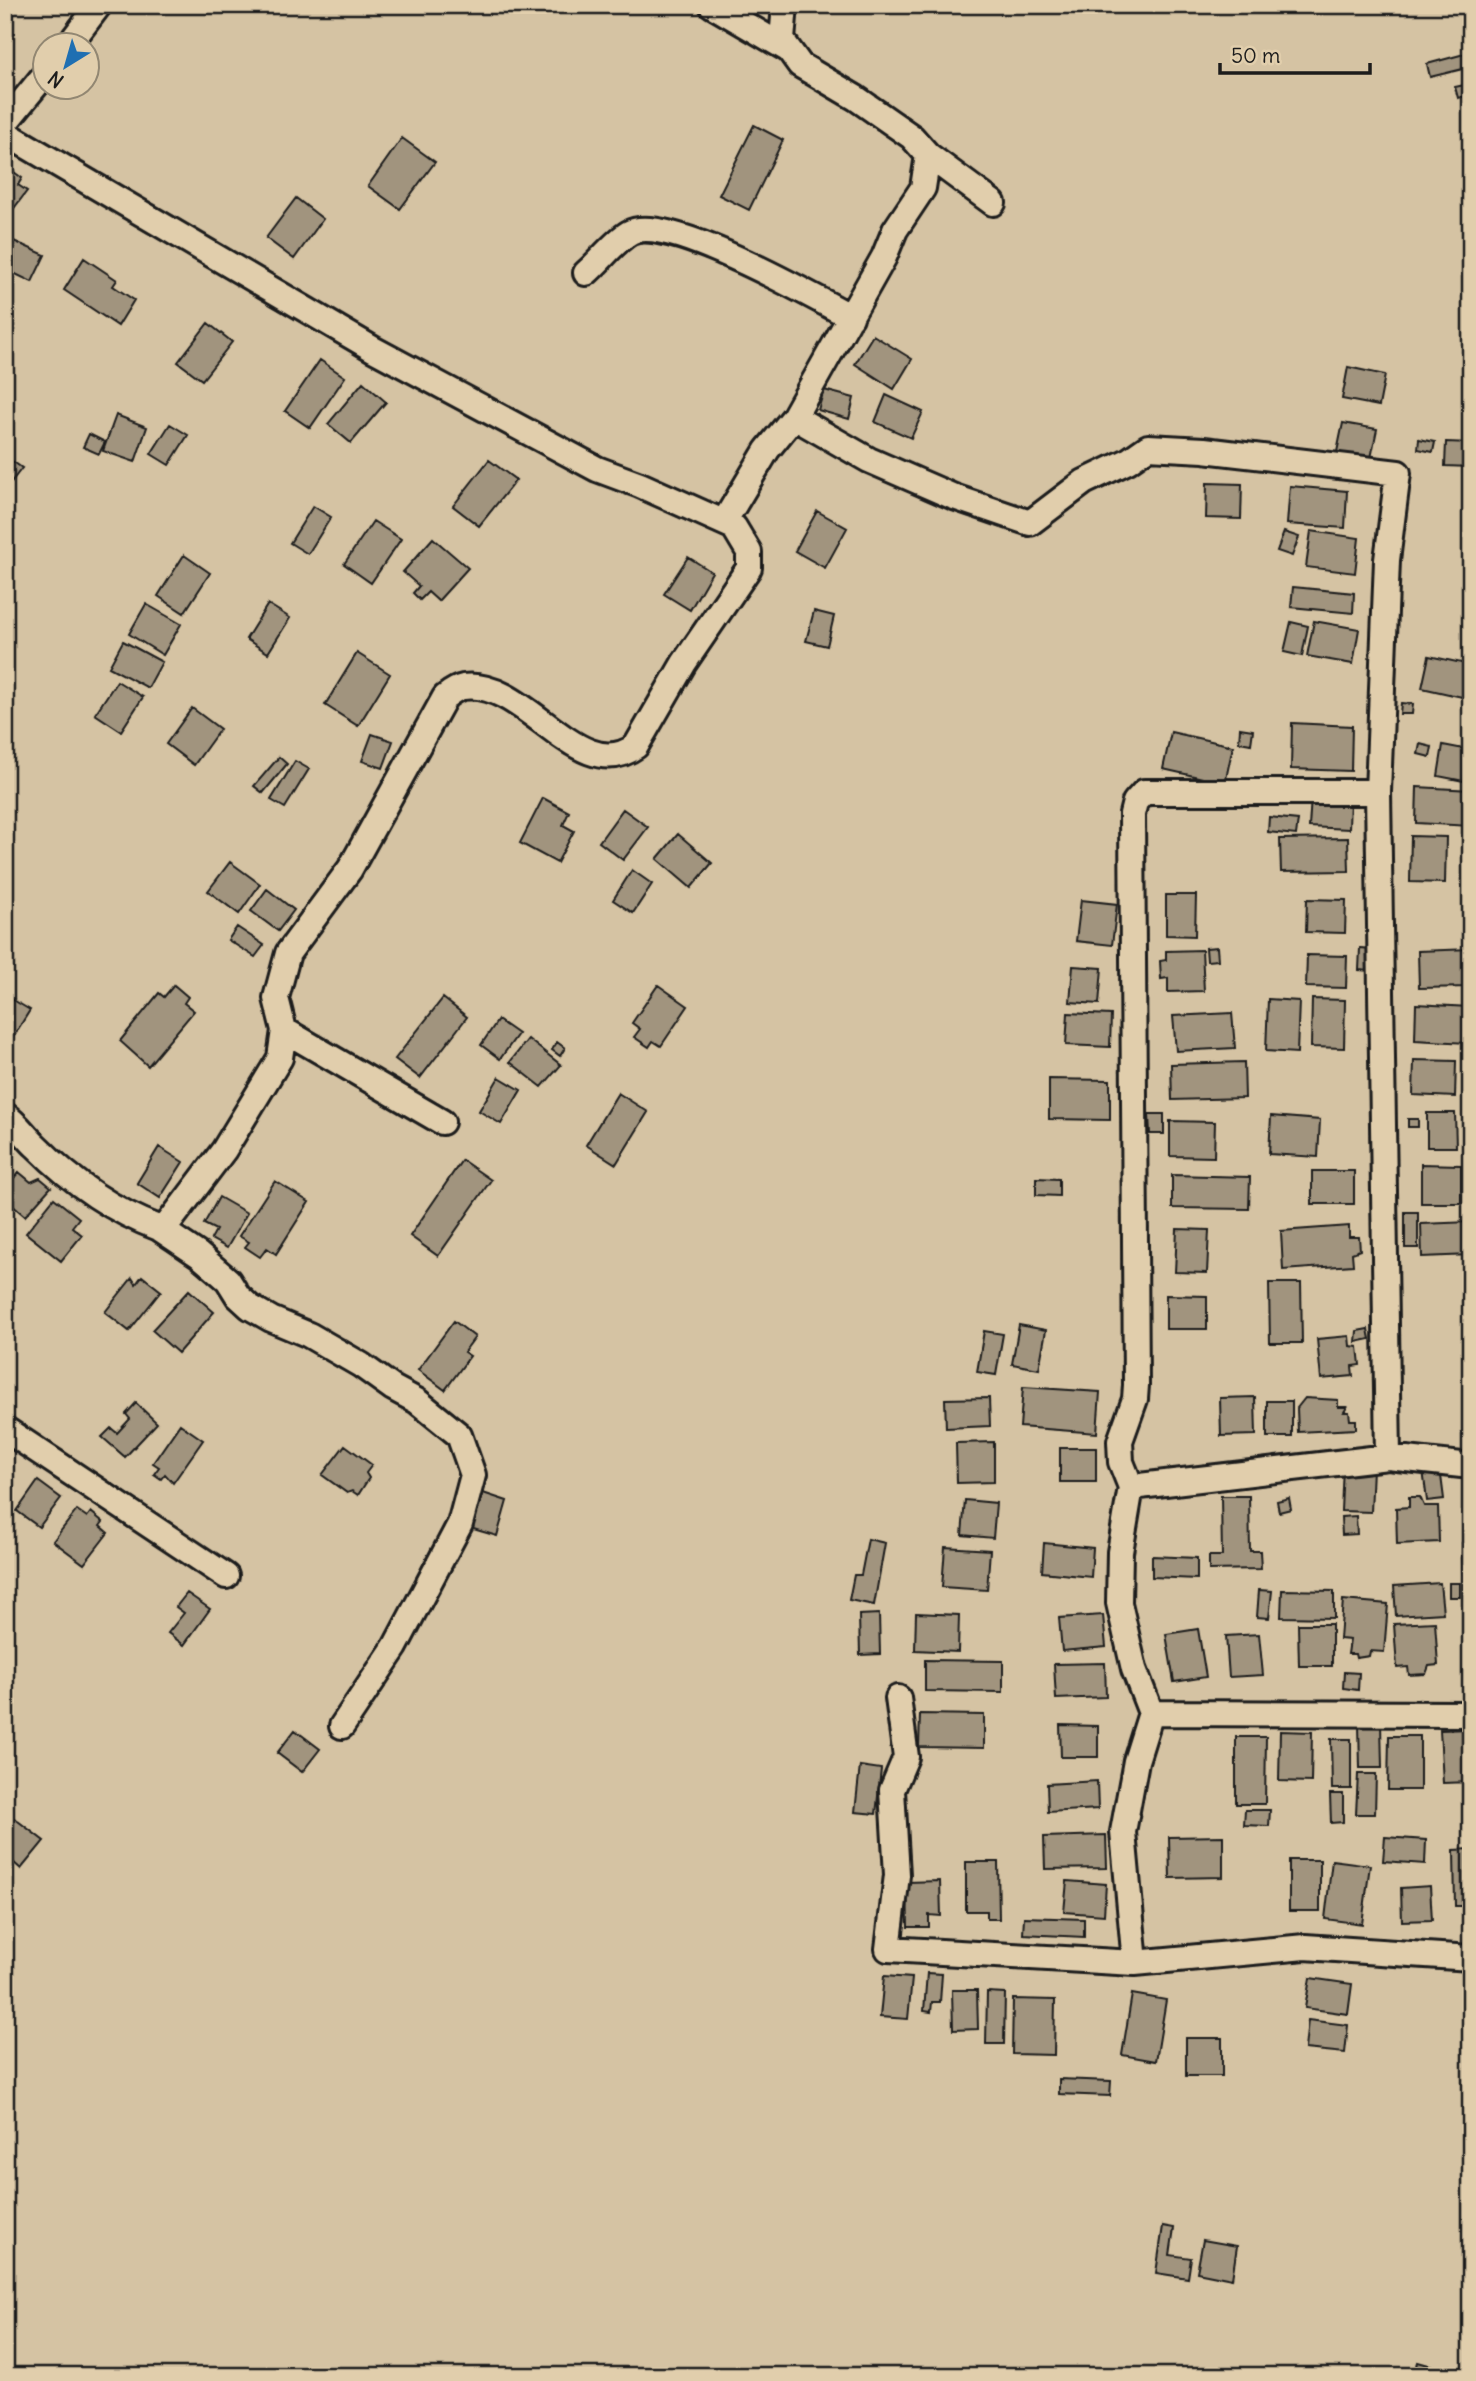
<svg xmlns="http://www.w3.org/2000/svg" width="1476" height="2381" viewBox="0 0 1476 2381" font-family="Delius,sans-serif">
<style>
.building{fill:#a1947e;stroke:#1c1c1c;stroke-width:2}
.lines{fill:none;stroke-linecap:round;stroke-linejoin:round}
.minor-casing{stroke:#1c1c1c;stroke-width:30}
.minor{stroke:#e1ceac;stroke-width:24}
</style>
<rect width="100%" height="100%" fill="#d5c3a3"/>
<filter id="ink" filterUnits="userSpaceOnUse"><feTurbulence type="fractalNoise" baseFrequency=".0143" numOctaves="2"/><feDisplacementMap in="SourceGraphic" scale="14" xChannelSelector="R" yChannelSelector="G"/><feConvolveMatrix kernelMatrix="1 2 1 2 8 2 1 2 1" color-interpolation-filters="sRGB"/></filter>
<g filter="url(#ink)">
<path class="building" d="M1468 53 1471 67 1430 77 1427 64Z
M1469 84 1471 95 1458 98 1455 87Z
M754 125 783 140 749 210 719 195Z
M402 138 435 162 400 209 368 186Z
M14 172 22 178 18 185 27 191 5 220V174L10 178Z
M296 198 323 219 294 259 266 238Z
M7 238 45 255 32 282 5 269V242Z
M84 258 117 280 113 286 134 300 118 326 64 290Z
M208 323 232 342 202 380 178 362Z
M873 335 912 359 894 389 855 364Z
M320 360 345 377 310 428 285 411Z
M1348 367 1385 375 1379 406 1342 399Z
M363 382 386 402 351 443 328 424Z
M824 390 854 398 849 419 818 410Z
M886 395 923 412 911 438 875 422Z
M1467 396 1471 397V429H1465Z
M116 415 147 427 135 462 103 451Z
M1343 423 1377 429 1371 458 1337 452Z
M170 424 188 435 169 465 151 454Z
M89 434 105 442 99 454 83 447Z
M1419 439 1435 442 1433 452 1418 449Z
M1446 442 1471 443V467L1445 466Z
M5 456 22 468 5 490Z
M489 460 516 480 479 526 453 506Z
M1207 483 1242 484 1241 519 1206 518Z
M1290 486 1347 491 1345 528 1287 524Z
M313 506 331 517 308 554 290 543Z
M817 511 847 528 825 568 795 551Z
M373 521 401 539 371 583 344 564Z
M1311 531 1359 538 1355 573 1306 567Z
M1284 532 1299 537 1292 556 1277 551Z
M433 538 468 568 438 601 428 592 420 600 413 593 419 586 403 572Z
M184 555 210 573 184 613 158 596Z
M688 557 712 572 690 610 664 594Z
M1293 587 1354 593 1353 613 1291 607Z
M146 604 181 624 163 655 129 634Z
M268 604 290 618 268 653 246 639Z
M814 611 834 616 827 646 806 641Z
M1314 621 1359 629 1353 664 1307 656Z
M1291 622 1308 626 1302 656 1284 652Z
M123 641 162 662 148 688 109 667Z
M357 653 390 674 358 726 325 705Z
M1429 656 1471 665V699L1422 688Z
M117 681 143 697 121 731 95 714Z
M1401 703 1413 704 1412 714H1400Z
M192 708 220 729 194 765 166 744Z
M1292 723 1352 726 1351 771 1291 769Z
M1240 728 1253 730 1251 744 1239 742Z
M1171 732 1233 746 1225 783 1163 769Z
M372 734 393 741 383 768 362 761Z
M1420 744 1432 747 1430 757 1418 754Z
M1443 745 1469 750 1464 781 1438 776Z
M279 757 287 764 263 793 254 786Z
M295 761 309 769 285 808 271 800Z
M1417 787 1471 790V826L1416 823Z
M1311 797 1350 799 1349 829 1309 827Z
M543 798 569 812 563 825 574 831 557 863 520 843Z
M623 809 648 827 623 860 599 842Z
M1269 817 1298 820 1296 835 1268 832Z
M678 834 712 863 691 888 657 859Z
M1411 836 1446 837 1445 883 1410 882Z
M1348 838 1349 871 1281 872 1280 839Z
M230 862 260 884 239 914 208 891Z
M632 870 652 884 633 913 613 900Z
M267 889 294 910 278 931 251 911Z
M1166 895H1196L1195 936 1166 935Z
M1307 899 1346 900 1345 933 1306 932Z
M1081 900 1117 904 1112 945 1076 941Z
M237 927 264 945 255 957 228 940Z
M1217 947 1218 960 1207 961 1206 948Z
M1360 948 1372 949 1370 971 1359 970Z
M1471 949V987L1419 988 1418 951Z
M1202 950 1204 991 1168 992V978L1161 979 1160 961 1166 960V951Z
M1307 955 1347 956 1346 988 1306 987Z
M1073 966 1102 968 1099 1004 1070 1002Z
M174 985 188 997 184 1003 194 1011 148 1066 120 1041 159 993 164 997Z
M658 985 688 1006 661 1046 653 1041 649 1047 634 1037 640 1029 632 1023Z
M5 995 30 1010 10 1042 5 1039Z
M443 998 467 1017 420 1078 395 1059Z
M1268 999 1299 1001 1297 1053 1266 1051Z
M1312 999 1345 1000 1344 1048 1311 1047Z
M1416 1004 1469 1007 1467 1043 1415 1040Z
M1068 1013 1111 1015 1110 1047 1066 1045Z
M1232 1013 1235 1048 1176 1051 1173 1016Z
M498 1020 518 1034 500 1059 481 1045Z
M528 1039 561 1065 542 1087 510 1062Z
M557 1042 565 1048 560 1056 552 1050Z
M1414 1060 1456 1061 1455 1097 1413 1095Z
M1244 1062 1245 1098 1172 1100 1171 1064Z
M499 1077 521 1090 501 1124 479 1111Z
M1049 1079 1110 1080V1120L1049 1119Z
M618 1093 648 1112 616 1164 586 1145Z
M1427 1113H1455L1456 1147H1427Z
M1149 1114H1164V1134H1150Z
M1271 1116 1320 1120 1318 1157 1269 1154Z
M1408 1119H1418V1127H1408Z
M1170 1121 1215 1122 1214 1157 1170 1156Z
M159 1147 183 1162 160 1198 137 1183Z
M462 1160 491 1180 438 1256 410 1236Z
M1421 1164 1461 1165V1203H1421Z
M1312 1171H1354V1204H1312Z
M19 1172 31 1182 40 1178 51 1187 25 1216 5 1199V1188Z
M1172 1175 1250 1177 1249 1209 1172 1208Z
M1036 1178 1059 1179V1196L1036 1195Z
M275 1181 309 1202 276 1254 267 1248 260 1257 245 1247 249 1242 239 1236Z
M219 1197 247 1213 227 1248 211 1239 216 1230 204 1224Z
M54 1198 79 1218 72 1227 82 1235 61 1261 26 1233Z
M1405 1212H1418V1248H1405Z
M1471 1222V1255L1422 1257 1421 1224Z
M1349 1226V1237H1359L1360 1250 1352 1253 1353 1265 1283 1270 1281 1231Z
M1177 1229 1209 1230 1207 1273 1175 1272Z
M142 1276 161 1291 129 1331 105 1312 132 1278 136 1284Z
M1269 1283H1301L1302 1343H1270Z
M189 1290 214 1312 178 1353 152 1330Z
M1166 1295 1207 1296V1329H1166Z
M454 1321 475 1337 464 1352 470 1356 445 1390 418 1370Z
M1019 1325 1046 1330 1039 1369 1012 1364Z
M1368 1329 1370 1339 1356 1342 1357 1331Z
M984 1331 1003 1334 996 1375 977 1372Z
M1349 1336 1350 1346 1358 1347 1360 1365 1352 1366 1353 1376 1321 1379 1317 1339Z
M1023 1387 1100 1392 1097 1433 1020 1427Z
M1255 1397 1256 1435 1221 1436 1220 1398Z
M989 1398 990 1426 946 1428 945 1399Z
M1305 1398 1338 1400V1407H1347L1344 1412H1349L1350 1420H1356V1429L1298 1432 1297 1408Z
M1267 1401H1292V1437H1267Z
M136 1403 157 1423 125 1457 102 1437 111 1428 117 1433 130 1419 126 1414Z
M180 1424 203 1440 173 1483 165 1474 161 1479 154 1474 159 1467 153 1463Z
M994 1442V1482L957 1483 956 1443Z
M345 1445 372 1465 366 1473 369 1478 358 1495 352 1491 347 1493 322 1475Z
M1060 1448H1096V1482H1060Z
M1343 1466 1373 1468 1371 1512 1341 1511Z
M1440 1468 1444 1499 1427 1501 1423 1470Z
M38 1481 61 1498 39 1527 17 1511Z
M480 1492 507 1501 497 1536 470 1528Z
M1221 1496H1249L1250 1551H1260L1261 1569 1209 1570V1556H1222Z
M1409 1497H1420L1424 1506H1438L1439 1542 1397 1544 1396 1508 1409 1507Z
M1289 1498 1291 1509 1279 1512 1277 1501Z
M965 1500 996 1503 993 1538 962 1535Z
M77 1510 87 1517 91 1512 103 1522 100 1526 108 1533 84 1564 53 1541Z
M1356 1516 1357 1534 1342 1535 1341 1517Z
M868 1539 885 1543 874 1605 849 1600 854 1575H861Z
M1471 1542V1574H1463L1462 1543Z
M1044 1543 1093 1548 1091 1577 1042 1572Z
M945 1547 990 1550 987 1590 942 1587Z
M1152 1556 1197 1558V1579L1152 1577Z
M1440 1583 1443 1613 1396 1616 1394 1586Z
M1449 1583H1460V1597H1449Z
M1259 1590 1272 1591 1269 1618 1257 1617Z
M1282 1590 1334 1591V1618L1281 1617Z
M187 1593 210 1609 184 1645 168 1633 184 1613 176 1607Z
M1343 1600 1388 1604 1384 1652 1370 1651 1369 1656 1356 1658 1355 1654H1348L1350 1640 1340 1639Z
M916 1613 959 1615 958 1652 915 1650Z
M879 1614 880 1654 860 1655 859 1615Z
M1103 1615 1106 1647 1062 1651 1059 1618Z
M1435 1622 1438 1665 1429 1666 1426 1674 1409 1675 1408 1667 1397 1668 1394 1624Z
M1298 1624H1332V1666H1299Z
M1198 1629 1206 1677 1174 1682 1166 1634Z
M1259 1634 1263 1675 1229 1677 1226 1636Z
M925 1660 1003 1661V1692L925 1691Z
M1105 1663 1106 1697 1056 1699 1054 1664Z
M1344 1672 1359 1673 1358 1690 1343 1688Z
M920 1714 984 1715V1748L919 1747Z
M1381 1723 1382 1768H1360L1359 1724Z
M1060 1725 1098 1726V1757H1061Z
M1471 1729V1782L1443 1783 1440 1730Z
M295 1730 320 1749 302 1772 277 1753Z
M1280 1731 1312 1732 1311 1782 1279 1781Z
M1389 1736H1420V1790H1388Z
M1236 1737H1266L1265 1804H1236Z
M1331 1739H1351V1789H1332Z
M860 1766 881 1769 876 1814 855 1812Z
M1358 1774H1376L1375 1814H1356Z
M1097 1781 1098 1809 1048 1812 1047 1784Z
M1330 1794H1343V1822L1331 1823Z
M1245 1810H1270L1269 1826 1244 1825Z
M14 1818 44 1841 21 1869 5 1855V1829Z
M1106 1835 1107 1868 1045 1869 1044 1837Z
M1223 1836V1877L1170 1878 1169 1837Z
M1385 1837 1426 1840 1425 1864 1383 1861Z
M1471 1849V1906H1455L1454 1850Z
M1289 1860H1320V1911H1289Z
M1332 1860 1370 1865 1362 1924 1325 1919Z
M966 1862H998L999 1919H987V1911H966Z
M940 1881 941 1916 929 1915V1927H908L907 1882Z
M1067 1881 1106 1884 1104 1915 1064 1912Z
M1430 1886 1432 1920 1402 1921 1401 1888Z
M1024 1917 1084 1919V1937L1023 1934Z
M927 1973 942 1974 940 2002H932L931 2012 924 2011Z
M884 1976 912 1978 908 2019 880 2017Z
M1310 1978 1352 1984 1348 2014 1305 2008Z
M952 1990H977L978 2029 953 2030Z
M987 1992 1005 1993 1004 2044H986Z
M1132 1994 1166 2000 1156 2061 1122 2055Z
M1013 1999 1055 2000 1054 2055 1012 2054Z
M1308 2020 1348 2025 1345 2053 1305 2049Z
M1186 2038H1222V2076H1186Z
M1059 2079 1111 2081 1110 2096 1059 2094Z
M1163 2226 1174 2228 1170 2255 1191 2258 1188 2278 1156 2273Z
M1203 2240 1237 2246 1232 2279 1197 2272Z
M1418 2362 1443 2369 1441 2376H1414Z
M1451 2366 1471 2373V2376H1448Z"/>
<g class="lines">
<g class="minor-casing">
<path id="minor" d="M712 5 789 50
M785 5 782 40 800 65 856 98 912 137 928 155 923 188 895 230 884 257 794 417
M68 46 99 5
M5 123 46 73
M5 133 373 349 597 469 640 485 734 527 749 552V568L684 663 636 746C579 788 526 678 463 687 457 688 450 693 445 697L350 869 288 953 276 998 284 1030 280 1058 224 1150 168 1224 159 1228C113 1211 70 1180 36 1146 25 1136 18 1124 5 1115
M928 155 993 203
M586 273C599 262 615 241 629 233 665 212 814 297 851 317
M724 522 767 450 794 417 869 460 954 497 1030 523 1084 482 1128 461 1148 447 1204 450 1398 473 1387 560 1378 792 1388 1457
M1378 792H1144L1135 802 1132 814 1136 1385 1135 1399 1120 1441 1121 1462 1131 1487 1120 1552 1119 1603 1134 1669 1151 1713 1136 1761 1123 1832 1135 1963 1305 1947 1471 1958
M284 1030 442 1122
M159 1228 199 1255 228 1280 238 1296 250 1307 271 1319 309 1335 361 1365 393 1388 417 1401 459 1435 473 1475 460 1524 395 1647 342 1726
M5 1429 226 1576
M1131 1487 1388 1457 1471 1466
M898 1698 906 1757 892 1790 897 1875 888 1949 1135 1963
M1151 1713 1471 1714"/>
</g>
<use href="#minor" class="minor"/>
</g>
</g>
<rect width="1476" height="2381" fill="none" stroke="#e1ceac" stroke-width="28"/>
<rect x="14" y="14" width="1448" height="2353" fill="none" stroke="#1c1c1c" stroke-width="2.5" filter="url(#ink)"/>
<g transform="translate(66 66) rotate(217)"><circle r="33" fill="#e1ceac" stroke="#928772" stroke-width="2"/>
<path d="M0-5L12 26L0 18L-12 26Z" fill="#1f6fb2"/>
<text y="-10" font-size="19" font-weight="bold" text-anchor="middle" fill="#1c1c1c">N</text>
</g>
<path d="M1220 63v10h150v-10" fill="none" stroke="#1c1c1c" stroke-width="3.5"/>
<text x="1231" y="63" font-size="21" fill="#1c1c1c" stroke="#e1ceac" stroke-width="5" paint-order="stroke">50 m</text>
</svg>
